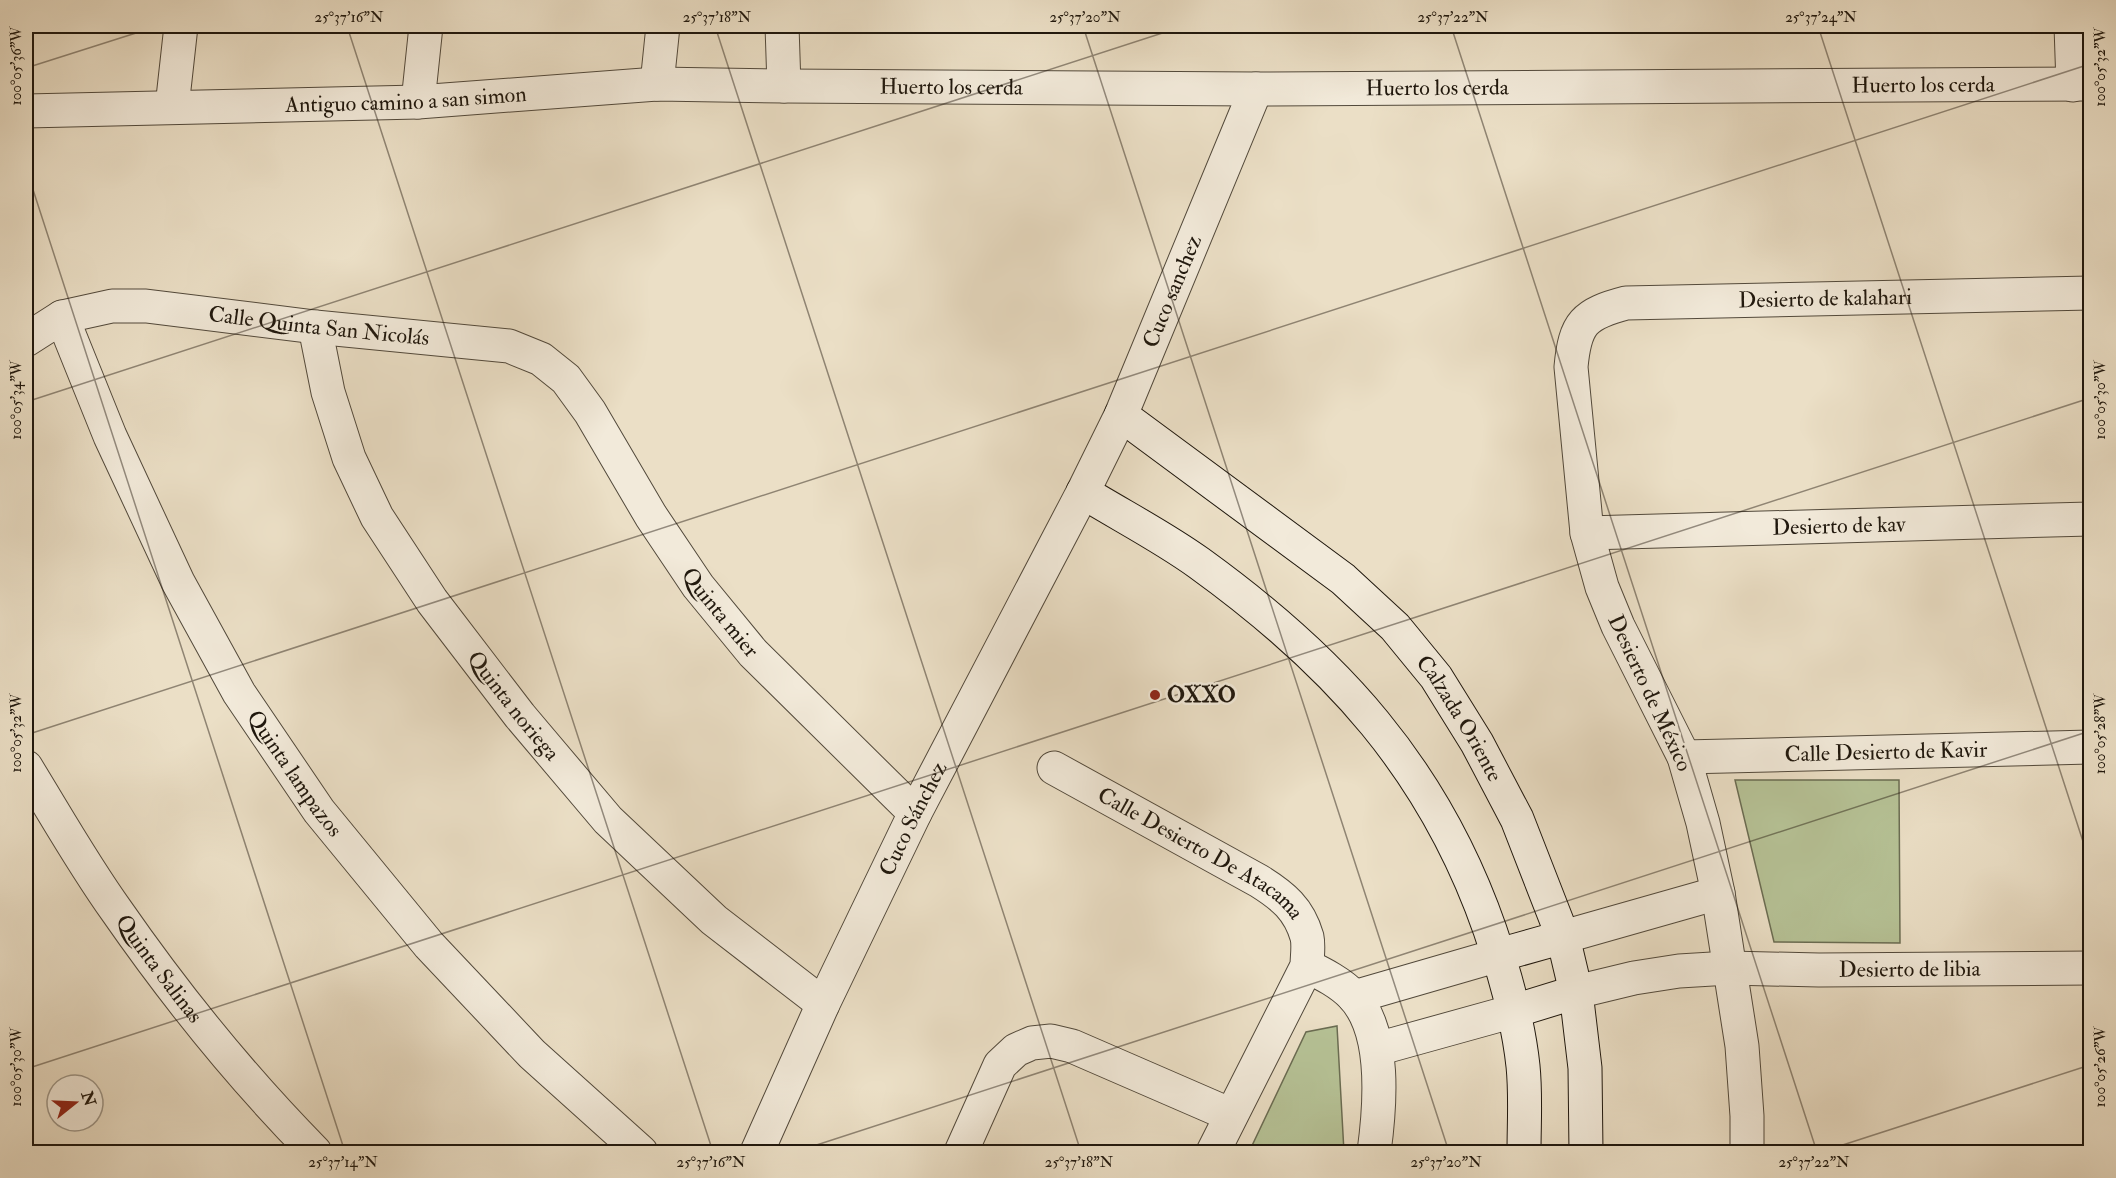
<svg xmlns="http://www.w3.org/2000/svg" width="2116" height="1178" viewBox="0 0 2116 1178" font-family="'IM FELL Double Pica',serif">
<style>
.green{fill:#b6c296;stroke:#6a6c52;stroke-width:1.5}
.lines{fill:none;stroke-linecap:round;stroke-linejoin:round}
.street-casing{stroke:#52493b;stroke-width:35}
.secondary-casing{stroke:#1f170d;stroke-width:35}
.street{stroke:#f2eada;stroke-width:33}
.secondary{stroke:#f2eada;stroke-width:33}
.ticks{fill:none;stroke:#1f170d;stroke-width:1.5;stroke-opacity:0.45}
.poi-dot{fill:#8f2418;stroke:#f2eada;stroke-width:2}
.labels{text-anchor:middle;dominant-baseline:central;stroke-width:5;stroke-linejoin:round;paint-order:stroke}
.street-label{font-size:22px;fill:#1f170d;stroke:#f2eada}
.poi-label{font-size:22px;font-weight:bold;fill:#1f170d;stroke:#f2eada;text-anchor:start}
.neatline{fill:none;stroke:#1f170d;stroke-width:2}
.ticks-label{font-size:15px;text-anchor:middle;fill:#1f170d}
</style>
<rect width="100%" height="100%" fill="#ebdfc6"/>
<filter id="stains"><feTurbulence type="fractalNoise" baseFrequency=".00333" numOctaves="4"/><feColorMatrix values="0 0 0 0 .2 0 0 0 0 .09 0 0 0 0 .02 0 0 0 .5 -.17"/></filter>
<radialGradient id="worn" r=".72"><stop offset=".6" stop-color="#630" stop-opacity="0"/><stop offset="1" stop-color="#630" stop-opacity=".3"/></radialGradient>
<path class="green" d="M1735 780H1899L1900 943 1774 942Z
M1337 1026 1344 1152H1249L1306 1032Z"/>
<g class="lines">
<g class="street-casing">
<g id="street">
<path d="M782 26 784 86"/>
<path d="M2071 26 2073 85"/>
<path d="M657 84 663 26"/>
<path d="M418 102 426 26"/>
<path d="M172 107 181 26"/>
<path id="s1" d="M26 111 418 102 657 84 784 86 1256 89 2090 84"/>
<path id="s2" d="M62 317 110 436 178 582 239 693 319 811 429 945 532 1054 641 1152"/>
<path id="s3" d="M315 327 328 392 349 458 377 517 432 601 520 716 608 820 714 920 823 1004"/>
<path id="s4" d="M26 340 62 317 112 306H146L315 327 509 346 541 359 566 379 590 412 651 516 698 586 753 653 915 813"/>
<path id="s5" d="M1587 533 2090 519"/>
<path id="s6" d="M1684 757 2090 747"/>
<path id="s7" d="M26 767C55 814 83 864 116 910 175 995 242 1078 315 1152"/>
<path id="s8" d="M1054 768 1259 881C1283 896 1299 909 1307 937 1309 946 1307 957 1307 966L1213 1152"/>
<path d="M1563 937 1718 893"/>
<path d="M1307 966C1323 974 1341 983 1353 996 1387 1032 1380 1108 1374 1152"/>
<path id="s9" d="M1576 992 1634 978 1679 971 1729 968 1819 970 2090 968"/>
<path d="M1354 997 1499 955"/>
<path d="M1377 1049 1514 1011"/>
<path id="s10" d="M757 1152 823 1004 915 813 1083 492 1121 415 1256 89"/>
<path d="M961 1152 1000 1065 1016 1050 1032 1043 1051 1041 1072 1046 1231 1115"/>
<path id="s11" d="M1747 1152V1116L1742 1046 1718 893 1703 823 1684 757 1618 626 1602 587 1587 533 1571 367C1575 323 1584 314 1626 303L2090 293"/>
</g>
</g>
<g class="secondary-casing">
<g id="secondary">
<path id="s12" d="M1121 415 1343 579 1395 627 1436 677 1477 743 1517 819 1563 937 1576 992 1585 1068 1586 1152"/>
<path d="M1083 492C1122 516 1163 537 1199 563 1336 662 1434 769 1490 930 1505 974 1518 1019 1523 1066 1526 1095 1524 1124 1524 1152"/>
<path d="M1499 955 1563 937"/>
<path d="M1514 1011 1576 992"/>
</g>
</g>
<use href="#street" class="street"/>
<use href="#secondary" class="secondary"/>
</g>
<path class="ticks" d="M347 26 713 1152M715 26 1081 1152M1083 26 1449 1152M1451 26 1817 1152M1818 26 2090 863M26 68 158 26M26 168 345 1152M26 402 1184 26M26 735 2090 64M26 1069 2090 398M795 1152 2090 731M1821 1152 2090 1065"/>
<circle class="poi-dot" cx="1155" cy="695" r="6"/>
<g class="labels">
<g class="street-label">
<text stroke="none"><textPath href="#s1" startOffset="1898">Huerto los cerda</textPath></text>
<text stroke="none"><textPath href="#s1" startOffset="926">Huerto los cerda</textPath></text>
<text stroke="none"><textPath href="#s1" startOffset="1412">Huerto los cerda</textPath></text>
<text stroke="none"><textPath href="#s1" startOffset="380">Antiguo camino a san simon</textPath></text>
<text stroke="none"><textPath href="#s10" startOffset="956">Cuco sanchez</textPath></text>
<text stroke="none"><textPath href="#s11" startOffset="1106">Desierto de kalahari</textPath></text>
<text stroke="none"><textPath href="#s4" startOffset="302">Calle Quinta San Nicolás</textPath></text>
<text stroke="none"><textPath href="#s5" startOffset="252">Desierto de kav</textPath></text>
<text stroke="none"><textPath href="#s4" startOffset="840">Quinta mier</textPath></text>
<text transform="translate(1650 693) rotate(65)">Desierto de México</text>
<text stroke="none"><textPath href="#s3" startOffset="434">Quinta noriega</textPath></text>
<text stroke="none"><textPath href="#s12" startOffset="459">Calzada Oriente</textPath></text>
<text stroke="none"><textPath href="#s6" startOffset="202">Calle Desierto de Kavir</textPath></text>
<text stroke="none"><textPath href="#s2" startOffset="514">Quinta lampazos</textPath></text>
<text stroke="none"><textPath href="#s10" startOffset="368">Cuco Sánchez</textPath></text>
<text stroke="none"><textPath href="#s8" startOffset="170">Calle Desierto De Atacama</textPath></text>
<text stroke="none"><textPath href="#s7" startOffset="242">Quinta Salinas</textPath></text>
<text stroke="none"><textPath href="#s9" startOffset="336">Desierto de libia</textPath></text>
</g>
<g class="poi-label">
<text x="1167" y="695">OXXO</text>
</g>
</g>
<rect width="2116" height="1178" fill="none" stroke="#ebdfc6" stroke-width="66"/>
<g transform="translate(75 1103) rotate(72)"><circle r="28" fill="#f2eada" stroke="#9e9688" stroke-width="1.5"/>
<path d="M0-4.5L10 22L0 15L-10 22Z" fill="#8f2418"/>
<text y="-9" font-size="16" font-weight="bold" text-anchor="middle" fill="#1f170d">N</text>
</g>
<rect x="33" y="33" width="2050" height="1112" class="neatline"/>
<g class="ticks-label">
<text x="349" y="22">25°37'16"N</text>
<text x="717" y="22">25°37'18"N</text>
<text x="1085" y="22">25°37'20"N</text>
<text x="1453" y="22">25°37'22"N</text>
<text x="1821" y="22">25°37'24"N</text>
<text transform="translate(16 66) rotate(-90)" y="5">100°05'36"W</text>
<text transform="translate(2100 67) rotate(-90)" y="5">100°05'32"W</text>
<text transform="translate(16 400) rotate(-90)" y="5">100°05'34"W</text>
<text transform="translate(2100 400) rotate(-90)" y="5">100°05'30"W</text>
<text transform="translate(16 733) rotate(-90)" y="5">100°05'32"W</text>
<text transform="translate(2100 734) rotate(-90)" y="5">100°05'28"W</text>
<text transform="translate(16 1067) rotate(-90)" y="5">100°05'30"W</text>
<text transform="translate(2100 1067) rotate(-90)" y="5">100°05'26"W</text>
<text x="343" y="1167">25°37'14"N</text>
<text x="711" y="1167">25°37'16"N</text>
<text x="1079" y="1167">25°37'18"N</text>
<text x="1446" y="1167">25°37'20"N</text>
<text x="1814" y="1167">25°37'22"N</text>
</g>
<rect width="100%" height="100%" filter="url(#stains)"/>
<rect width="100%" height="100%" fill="url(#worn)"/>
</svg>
